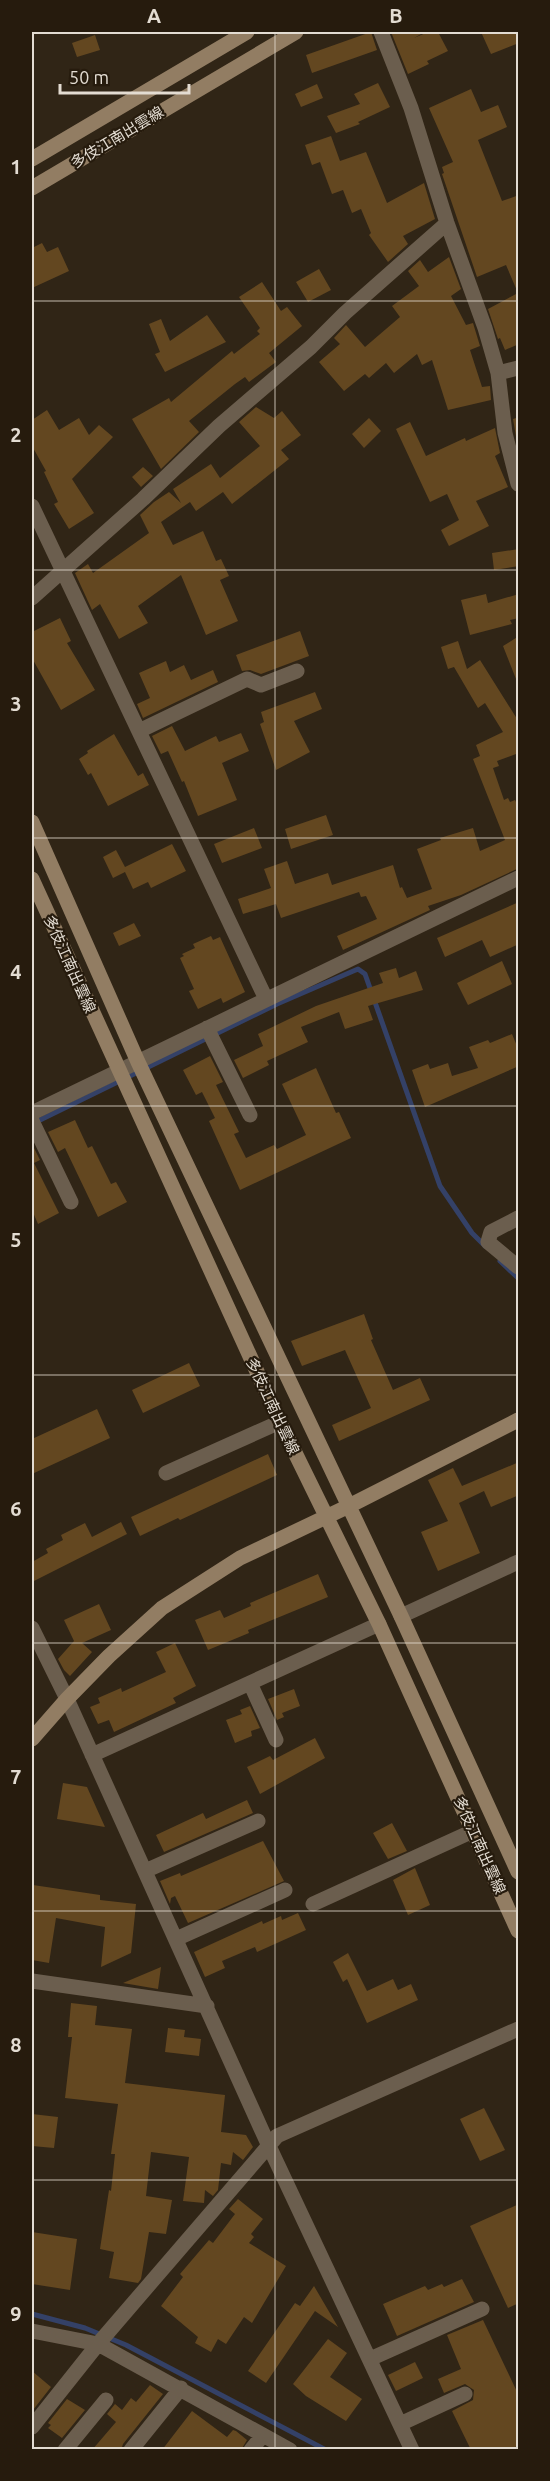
<svg xmlns="http://www.w3.org/2000/svg" width="550" height="2481" viewBox="0 0 550 2481" font-family="Ubuntu,'Noto Sans JP',sans-serif">
<style>
.lines{fill:none;stroke-linecap:round;stroke-linejoin:round}
.stream{stroke:#344167;stroke-width:5}
.building{fill:#634720}
.street{stroke:#6b5e4e;stroke-width:15}
.secondary{stroke:#927d63;stroke-width:15}
.grid{fill:none;stroke:#e3dcd2;stroke-width:1.5;stroke-opacity:0.55}
.labels{text-anchor:middle;dominant-baseline:central;stroke-width:4.5;stroke-linejoin:round;paint-order:stroke}
.street-label{font-size:15px;fill:#e3dcd2;stroke:#261b0d}
.neatline{fill:none;stroke:#e3dcd2;stroke-width:2}
.grid-label{font-size:20px;text-anchor:middle;font-weight:bold;fill:#e3dcd2}
</style>
<rect width="100%" height="100%" fill="#302516"/>
<g class="lines">
<path class="stream" d="M36 1122 277 1004 358 969 365 974 440 1186 472 1233 485 1246
M500 1261 518 1278
M32 2314 85 2328 126 2345 326 2450"/>
</g>
<path class="building" d="M371 32 377 50 312 73 306 55Z
M391 32H422L423 33 414 38 428 32H438L448 51 427 61 429 64 408 74Z
M481 32H519V43L491 54Z
M95 35 100 50 77 57 72 43Z
M378 83 390 107 358 122 360 124 336 133 327 116 360 104 354 94Z
M317 84 323 98 301 107 295 94Z
M471 89 481 112 498 105 507 127 478 140 502 201 519 195V344L505 350 500 338 498 339 488 309 518 293 506 265 477 277 442 174 444 173 442 167 453 162 429 108Z
M331 136 340 161 366 152 387 203 424 183 435 219 403 236 408 244 388 262 369 235 371 233 361 209 352 213 343 190 332 194 320 162 312 165 305 145Z
M42 243 47 252 58 247 69 271 32 288V248Z
M449 257 461 289 451 296 466 325 473 323 480 346 470 350 482 387 490 386 491 400 448 410 432 360 422 365 417 354 394 373 386 363 369 378 365 374 344 391 319 362 340 344 334 338 346 325 365 347 400 317 392 306 419 286 408 271 420 260 428 272Z
M319 269 331 290 308 302 296 282Z
M262 282 281 311 287 307 302 326 269 353 276 362 249 382 245 377 235 384 189 421 199 432 161 469 132 419 169 398 171 402 232 351 234 354 260 334 257 331 260 328 239 297Z
M207 315 226 342 165 372 155 354 160 352 149 324 161 319 170 341Z
M256 407 274 418 282 411 301 435 281 450 289 459 232 504 223 492 196 511 190 502 161 522 173 545 203 531 216 561 221 559 229 576 220 580 238 621 206 635 181 575 138 606 148 623 119 639 100 604 92 610 75 573 88 564 93 573 149 533 140 515 154 502 169 492 181 503 173 489 211 464 220 478 260 446 239 422Z
M47 410 59 430 79 418 89 435 99 425 113 437 72 479 94 513 69 529 54 504 58 502 44 472 46 471 32 446V420Z
M519 417V442H517L513 419Z
M369 418 381 431 364 448 352 434Z
M410 422 426 456 465 438 466 441 495 428 500 453 495 456 508 487 476 501 489 526 449 546 441 530 459 520 447 494 430 502 396 429Z
M143 467 153 476 141 487 132 477Z
M519 549V566L494 570 492 553Z
M486 594 488 603 519 594V618L510 620 512 624 470 635 461 600Z
M60 618 71 641 67 643 95 690 61 710 32 658V632Z
M300 631 309 656 261 674 250 670 242 671 236 655Z
M519 636V684H518L503 646Z
M458 641 467 669 480 660 519 722V758L516 754 497 761 499 766 493 768 504 800 508 798 510 802 515 800 519 808V868L461 895 428 906 430 910 343 950 337 936 377 919 366 896 361 897 359 892 281 918 276 904 243 914 238 899 271 888 264 869 287 861 295 884 328 873 332 885 393 865 400 888 402 887 407 898 432 889 417 849 441 840 440 838 473 828 480 851 505 840 473 759 480 756 476 745 503 732 485 703 478 708 454 667 448 669 441 647Z
M166 661 170 672 184 665 191 680 213 670 218 682 143 718 137 704 150 698 139 673Z
M315 692 322 709 294 721 310 752 276 770 260 724 264 722 261 712Z
M172 726 185 751 216 736 219 742 241 733 249 751 222 763 237 800 198 816 184 781 182 782 168 751 161 754 152 736Z
M114 734 138 776 143 773 149 785 108 806 91 773 88 775 79 759 88 753 87 751Z
M326 815 333 835 291 849 285 829Z
M254 828 262 848 222 863 214 844Z
M172 844 186 871 151 888 148 882 133 889 125 872 113 878 103 857 116 850 125 867Z
M519 902V944L490 957 482 940 445 957 437 938Z
M134 923 141 936 119 946 113 933Z
M211 936 213 940 220 937 245 992 223 1003 221 998 198 1009 189 991 194 989 180 958 184 956 182 954 195 948 193 944Z
M502 961 512 984 468 1005 457 983Z
M396 968 399 978 416 971 423 990 368 1006 373 1020 345 1029 339 1012 301 1027 308 1042 267 1061 269 1065 243 1078 234 1060 263 1046 258 1034 316 1006 383 983 379 973Z
M512 1034 519 1051V1066L425 1107 412 1070 428 1064 430 1069 448 1063 452 1076 478 1068 469 1047 488 1040 490 1043Z
M210 1056 223 1082 216 1085 239 1132 234 1134 246 1158 274 1145 277 1149 306 1135 282 1084 316 1068 336 1113 339 1112 351 1138 240 1190 209 1121 215 1118 202 1092 196 1095 183 1070Z
M75 1120 88 1148 92 1146 111 1184 116 1182 127 1202 98 1217 65 1148 58 1152 48 1132Z
M33 1146 40 1160 34 1163 59 1213 38 1224 32 1210Z
M364 1314 373 1339 371 1340 393 1390 420 1378 430 1400 339 1441 332 1425 371 1408 345 1350 302 1366 291 1341Z
M189 1363 200 1386 143 1413 132 1390Z
M97 1409 110 1438 32 1474V1439Z
M268 1454 277 1475 180 1520 178 1518 140 1536 131 1517Z
M519 1462V1495L491 1507 484 1491 459 1503 480 1553 438 1571 421 1532 448 1521 428 1480 453 1468 462 1486Z
M121 1522 127 1534 32 1582V1562L48 1553 46 1549 63 1540 61 1535 85 1523 92 1537Z
M318 1574 328 1597 248 1630 249 1633 208 1650 195 1620 220 1610 224 1618 251 1606 250 1603Z
M99 1604 111 1630 82 1643 92 1652 70 1676 64 1670 58 1659 74 1641 64 1620Z
M175 1643 196 1686 173 1698 176 1703 114 1732 109 1720 98 1724 90 1707 100 1703 98 1698 121 1688 122 1692 166 1672 156 1652Z
M294 1689 300 1706 282 1713 284 1717 277 1720 268 1699Z
M250 1706 260 1728 251 1731 252 1736 235 1743 226 1720 242 1714 240 1710Z
M315 1738 325 1758 260 1794 247 1767 270 1756 273 1760Z
M63 1783 87 1787 105 1827 57 1819Z
M247 1800 253 1813 164 1852 156 1835 203 1813 206 1819Z
M392 1823 407 1851 388 1859 373 1833Z
M263 1841 284 1881 188 1923 175 1896 171 1898 170 1904 160 1881 180 1873 181 1876Z
M415 1868 430 1905 408 1915 393 1880Z
M33 1885 100 1895V1900L136 1904 131 1953 101 1967 105 1927 56 1918 49 1963 32 1960Z
M298 1913 306 1930 257 1952 255 1947 222 1961 225 1968 205 1977 194 1952 262 1921 263 1924 281 1916 282 1920Z
M348 1953 367 1991 393 1979 398 1990 411 1984 418 2000 367 2023 347 1979 343 1982 333 1962Z
M161 1967 158 1989 123 1983Z
M71 2003 97 2006 95 2025 132 2029 125 2083 225 2095 221 2132 246 2135 253 2147 243 2160 233 2152 231 2165 221 2163 218 2190 213 2196 205 2190 204 2203 183 2201 189 2157 151 2152 146 2196 172 2200 166 2234 149 2232 141 2279 138 2283 109 2278 114 2252 100 2249 109 2190 111 2191 115 2154H111L118 2104 65 2098 72 2037H68Z
M168 2028 185 2030 184 2037 201 2039 199 2056 165 2052Z
M484 2108 505 2150 480 2161 460 2119Z
M32 2114 58 2117 54 2148 32 2146Z
M238 2199 263 2219 251 2234 254 2237 249 2243 286 2266 252 2323 244 2317 226 2344 218 2339 211 2352 195 2343 198 2337 161 2306 183 2277 180 2274 209 2240 213 2243 235 2214 229 2209Z
M519 2204V2303L508 2308 470 2226Z
M32 2232 77 2239 70 2290 32 2284Z
M462 2279 474 2302 397 2336 383 2304 425 2286 428 2290 442 2284 444 2287Z
M314 2286 338 2327 315 2311 266 2383 248 2371 295 2303 300 2306Z
M483 2320 519 2396V2445L509 2450H471L452 2411 473 2400 474 2390 465 2384 444 2393 438 2379 461 2369 447 2335Z
M328 2339 347 2353 330 2377 362 2399 346 2421 306 2396 293 2384Z
M415 2362 423 2378 396 2391 388 2375Z
M32 2371 51 2387 33 2410 32 2409Z
M150 2385 163 2394 123 2444 121 2450H92L116 2422 107 2414 115 2404 122 2410 131 2398 136 2402Z
M67 2399 85 2410 62 2438 48 2428 51 2425 48 2423Z
M192 2411 227 2437 233 2430 236 2431 247 2440 241 2450H162Z"/>
<g class="lines">
<path class="street" d="M381 32 411 108 447 223 485 328 498 373 505 433 518 484
M498 373 518 368
M32 506 266 999
M32 598 143 499 219 426 311 347 345 313 447 223
M139 731 247 679 261 685 297 671
M207 1028 250 1115
M32 1113 518 878
M32 1121 71 1202
M518 1218 491 1232 488 1242 518 1267
M166 1473 280 1422
M401 1616 518 1562
M32 1628 67 1699 268 2144 412 2450
M250 1683 276 1740
M92 1755 379 1624
M145 1871 258 1821
M313 1904 473 1831
M176 1939 285 1890
M32 1981 207 2006
M32 2331 98 2344 290 2450
M370 2359 482 2309
M400 2424 465 2394
M32 2427 98 2344 277 2136 518 2029
M65 2450 106 2400
M131 2450 181 2388
M251 2450 263 2435"/>
<path class="secondary" d="M32 159 247 32
M32 188 296 32
M32 822 138 1062 401 1616 518 1872
M32 879 280 1422 379 1624 518 1931
M32 1739 67 1699 109 1656 162 1608 240 1558 349 1506 518 1420"/>
</g>
<path class="grid" d="M275 32V2450M32 301H518M32 570H518M32 838H518M32 1106H518M32 1375H518M32 1643H518M32 1911H518M32 2180H518"/>
<g class="labels">
<g class="street-label">
<text transform="translate(117 137) rotate(-31)">多伎江南出雲線</text>
<text transform="translate(70 964) rotate(66)">多伎江南出雲線</text>
<text transform="translate(273 1406) rotate(65)">多伎江南出雲線</text>
<text transform="translate(480 1845) rotate(66)">多伎江南出雲線</text>
</g>
</g>
<rect width="550" height="2481" fill="none" stroke="#261b0d" stroke-width="66"/>
<path d="M60 84v9h129v-9" fill="none" stroke="#e3dcd2" stroke-width="3"/>
<text x="69" y="84" font-size="18" fill="#e3dcd2" stroke="#261b0d" stroke-width="4.5" paint-order="stroke">50 m</text>
<rect x="33" y="33" width="484" height="2415" class="neatline"/>
<g class="grid-label">
<text x="154" y="23">A</text>
<text x="396" y="23">B</text>
<text x="16" y="174">1</text>
<text x="16" y="442">2</text>
<text x="16" y="711">3</text>
<text x="16" y="979">4</text>
<text x="16" y="1247">5</text>
<text x="16" y="1516">6</text>
<text x="16" y="1784">7</text>
<text x="16" y="2052">8</text>
<text x="16" y="2321">9</text>
</g>
</svg>
